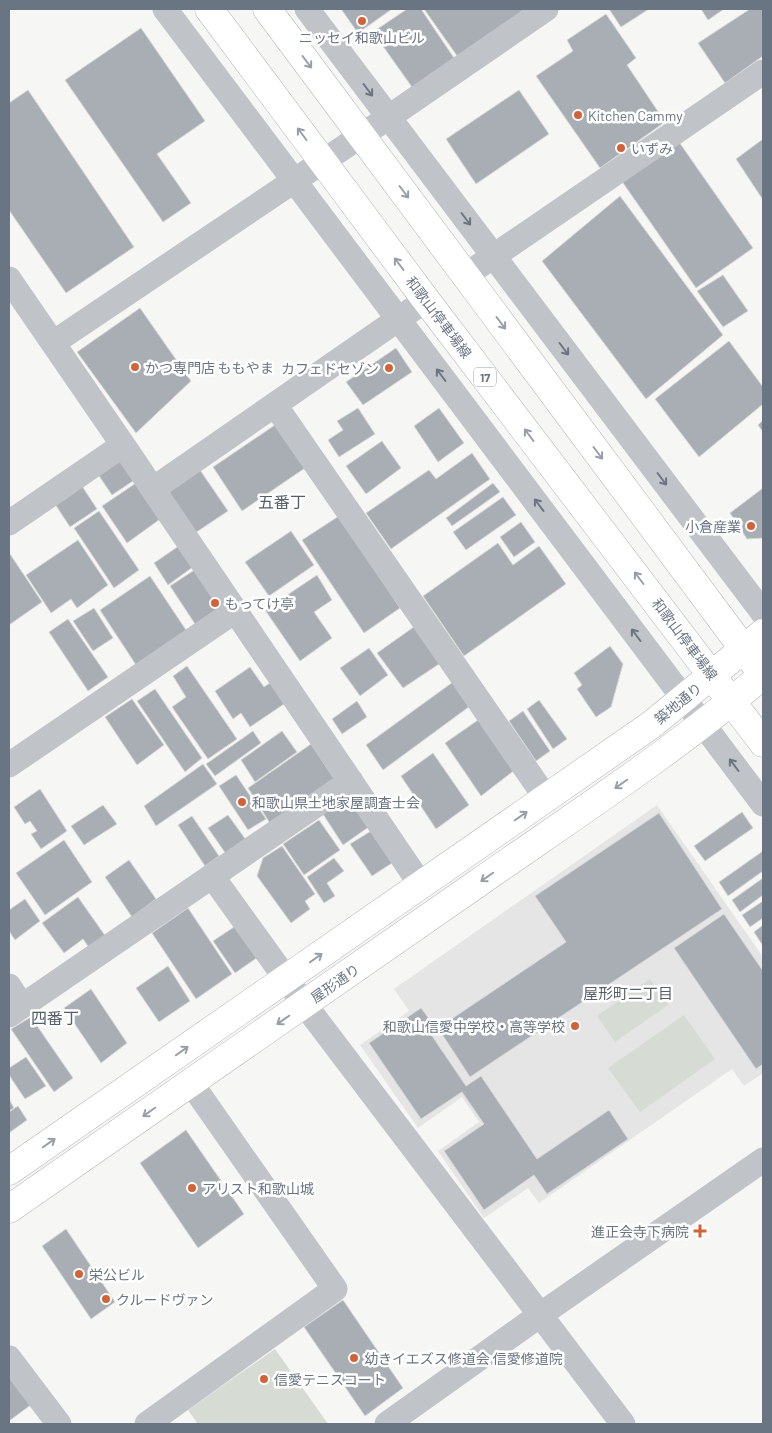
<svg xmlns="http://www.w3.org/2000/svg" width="772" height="1433" viewBox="0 0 772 1433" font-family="Barlow,'Noto Sans JP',sans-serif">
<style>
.built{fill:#e4e5e4}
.green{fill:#d6dbd3}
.building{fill:#a8aeb4;stroke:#d8d8d6}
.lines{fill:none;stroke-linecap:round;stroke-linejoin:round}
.secondary-casing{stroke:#b3b7bb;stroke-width:29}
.primary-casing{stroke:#b4b7bb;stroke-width:29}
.street{stroke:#c0c3c7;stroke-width:25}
.secondary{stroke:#fff;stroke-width:28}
.primary{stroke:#fff;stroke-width:28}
.oneway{stroke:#969ea8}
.oneway2{stroke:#697582}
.poi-dot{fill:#d16339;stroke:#fff;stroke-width:2}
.labels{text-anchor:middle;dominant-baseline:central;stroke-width:5;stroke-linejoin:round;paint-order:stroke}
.shield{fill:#fff;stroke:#969ea8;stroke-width:1}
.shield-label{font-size:12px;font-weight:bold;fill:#697582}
.poi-label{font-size:14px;fill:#697582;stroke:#fff;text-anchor:start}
.street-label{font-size:14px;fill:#697582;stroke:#fff}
.neighbourhood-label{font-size:15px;fill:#565f68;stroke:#fff}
.quarter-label{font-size:16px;fill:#565f68;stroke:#fff}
</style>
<rect width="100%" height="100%" fill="#f6f6f4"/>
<path class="built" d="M657 805 763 957V1073L744 1086 732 1069 539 1203 528 1188 484 1218 438 1151 479 1122 462 1097 418 1128 360 1045 409 1011 394 989Z"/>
<path class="green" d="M650 979 668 1005 615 1042 597 1016Z
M684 1015 715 1059 640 1112 608 1068Z
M275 1349 328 1424H198L188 1410Z"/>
<path class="building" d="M341 9H392L358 33Z
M407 9H421L456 61 414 90 373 32Z
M424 9H523L522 17 460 60Z
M609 9H649L621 27Z
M701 9H724L708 20Z
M750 9H763V56L725 83 698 43Z
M606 14 636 58 627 65 665 122 600 168 536 76 573 51 567 40Z
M141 28 205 121 157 154 191 203 163 222 65 80Z
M28 90 134 247 66 293 9 210V103Z
M519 90 549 134 476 184 446 139Z
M763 139V200L736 159Z
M679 142 753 248 696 288 621 180Z
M620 196 723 335 646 399 542 261Z
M723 275 748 311 723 327 697 291Z
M140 308 191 381 136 433 77 352Z
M729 341 763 387V404L699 457 655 399Z
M396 348 412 372 363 405 346 382Z
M358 408 375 434 339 457 328 440 343 430 337 421Z
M439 408 464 443 438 462 414 426Z
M763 420V432L758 425Z
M275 425 305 468 242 511 213 467Z
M382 441 401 468 366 494 346 466Z
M472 453 490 479 391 549 366 513 429 470 436 479Z
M114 457 139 477 112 495 95 470Z
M200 470 228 511 192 535 164 493Z
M139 481 163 517 127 543 102 506Z
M80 483 97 509 70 527 53 501Z
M493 483 500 492 452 526 446 518Z
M763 488V538L747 539 730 513Z
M503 497 516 515 466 550 453 532Z
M99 511 139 570 114 588 74 528Z
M339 516 400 608 364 633 302 540Z
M521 522 535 542 514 557 500 537Z
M291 531 314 565 269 596 245 562Z
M78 540 108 585 77 608 71 599 51 613 26 575Z
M183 543 197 564 168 585 154 563Z
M498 543 513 565 539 546 566 584 464 656 423 596Z
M10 554 42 602 9 625V555Z
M199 567 219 598V611L197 627 170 586Z
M317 575 332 600 314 612 332 638 300 661 265 610Z
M150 576 188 633 138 668 100 610Z
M94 608 113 638 93 651 73 621Z
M68 619 108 677 88 691 49 632Z
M418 624 442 662 403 688 377 653Z
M610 646 623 664 611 707 596 717 577 689 582 685 574 673Z
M369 648 388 675 360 696 340 668Z
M187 666 237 739 208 759 172 707 186 697 173 676Z
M250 667 264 687 276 679 290 700 250 727 241 713 233 719 215 691Z
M453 682 470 706 383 770 366 745Z
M155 689 202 758 185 772 137 701Z
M132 699 164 745 137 765 105 717Z
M539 700 567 739 553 749 527 709Z
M357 701 367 717 342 734 332 719Z
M523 711 550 751 536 761 509 721Z
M481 718 516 769 481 796 445 743Z
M253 731 261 743 215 776 206 764Z
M282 731 297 752 255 782 241 760Z
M311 744 335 780 271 825 248 788Z
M433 753 469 805 436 829 401 776Z
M203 764 217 784 156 826 144 806Z
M236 775 266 819 248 830 219 786Z
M40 789 67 831 41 849 31 834 37 831 30 821 25 824 14 807Z
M351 791 373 824 343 845 321 811Z
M103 805 117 824 84 845 71 826Z
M742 812 753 828 705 861 694 846Z
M659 813 722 909 470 1077 438 1028 566 942 535 896Z
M228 815 246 840 226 854 208 828Z
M192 816 219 856 205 866 178 825Z
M319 820 340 850 304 875 283 844Z
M371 831 392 863 372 876 350 844Z
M64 840 92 882 45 915 16 873Z
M282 846 315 894 305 901 310 909 291 923 257 876 263 858Z
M763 851V871L728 896 719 882Z
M334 858 344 871 327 883 335 896 324 903 307 877Z
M129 860 156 899 132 917 105 877Z
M763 878V895L740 912 732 900Z
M78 897 106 937 90 949 83 939 64 953 42 923Z
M25 899 40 921 15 940 9 931V910Z
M763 901V918L750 927 742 915Z
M188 908 232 974 196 999 152 933Z
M724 914 763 971V1064L756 1069 674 948Z
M237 925 258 957 235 973 213 941Z
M763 925V946L754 932Z
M168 966 190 1001 159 1022 136 988Z
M91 989 127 1043 101 1063 64 1008Z
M421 1008 430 1020 424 1024 466 1086 481 1076 537 1159 609 1110 628 1139 547 1194 534 1175 484 1210 444 1151 484 1124 462 1092 421 1119 369 1043Z
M31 1017 73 1078 54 1092 11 1029Z
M26 1057 46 1086 25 1099 9 1075V1068Z
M9 1099 14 1108 9 1111Z
M18 1106 27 1120 9 1133V1112Z
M186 1130 244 1214 198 1248 140 1163Z
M66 1229 115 1302 91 1319 42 1246Z
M343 1300 403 1388 365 1416 304 1327Z
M9 1371 32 1404 9 1421Z"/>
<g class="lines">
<g class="secondary-casing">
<path id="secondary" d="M9 1171 651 725 763 633
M9 1209C165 1101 322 993 478 883 574 816 674 751 763 675"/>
</g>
<g class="primary-casing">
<path id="primary" d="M209 9 426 300 763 743
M267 9 763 675"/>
</g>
<path class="street" d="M165 9 763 804
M307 9 763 613
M466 275 763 72
M9 279 123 445 9 523
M53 343 389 117 546 9
M275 405 546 798
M123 445 421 885
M153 489 426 300
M9 765 235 611
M212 876 305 1005 623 1424
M9 986 22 1006
M9 1015 351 781
M9 1358 59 1424
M147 1424 335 1289 191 1083
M387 1424 540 1315 763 1160"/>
<use href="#secondary" class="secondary"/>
<use href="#primary" class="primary"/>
</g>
<defs><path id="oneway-shaft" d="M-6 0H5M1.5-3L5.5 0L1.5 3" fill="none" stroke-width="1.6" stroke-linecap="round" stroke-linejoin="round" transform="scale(1.25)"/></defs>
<g class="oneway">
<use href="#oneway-shaft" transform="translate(307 62) rotate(53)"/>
<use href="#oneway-shaft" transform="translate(302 134) rotate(-127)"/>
<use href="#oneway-shaft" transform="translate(404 192) rotate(53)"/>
<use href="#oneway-shaft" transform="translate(399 264) rotate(-127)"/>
<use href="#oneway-shaft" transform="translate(501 323) rotate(53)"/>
<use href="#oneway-shaft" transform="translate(529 435) rotate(-127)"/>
<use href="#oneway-shaft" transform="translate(598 453) rotate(53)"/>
<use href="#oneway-shaft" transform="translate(639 578) rotate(-127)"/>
<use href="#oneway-shaft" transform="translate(621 784) rotate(145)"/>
<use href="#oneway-shaft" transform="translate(521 816) rotate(-35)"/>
<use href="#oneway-shaft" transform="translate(487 877) rotate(145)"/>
<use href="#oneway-shaft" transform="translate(316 958) rotate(-35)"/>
<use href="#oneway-shaft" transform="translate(283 1020) rotate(145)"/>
<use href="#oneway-shaft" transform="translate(182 1051) rotate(-35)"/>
<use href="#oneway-shaft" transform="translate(149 1112) rotate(145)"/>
<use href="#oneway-shaft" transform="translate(49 1143) rotate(-35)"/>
</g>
<g class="oneway2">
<use href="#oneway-shaft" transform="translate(368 90) rotate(53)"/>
<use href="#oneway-shaft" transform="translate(466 219) rotate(53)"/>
<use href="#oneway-shaft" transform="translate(564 349) rotate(53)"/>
<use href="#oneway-shaft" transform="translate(441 375) rotate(-127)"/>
<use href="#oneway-shaft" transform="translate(662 479) rotate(53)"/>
<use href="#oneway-shaft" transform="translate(539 505) rotate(-127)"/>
<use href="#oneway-shaft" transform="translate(636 635) rotate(-127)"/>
<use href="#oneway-shaft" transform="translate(734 765) rotate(-127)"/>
</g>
<g class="poi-dot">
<circle cx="362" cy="21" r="5"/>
<circle cx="578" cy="115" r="5"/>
<circle cx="621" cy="148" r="5"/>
<circle cx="135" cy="367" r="5"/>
<circle cx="389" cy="368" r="5"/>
<circle cx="751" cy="526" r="5"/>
<circle cx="215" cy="603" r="5"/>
<circle cx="242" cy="802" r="5"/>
<circle cx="575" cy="1026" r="5"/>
<circle cx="192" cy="1188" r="5"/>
<path d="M697.5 1223.5h5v5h5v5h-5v5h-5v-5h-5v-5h5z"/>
<circle cx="79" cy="1274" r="5"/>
<circle cx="106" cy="1299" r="5"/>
<circle cx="354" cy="1358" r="5"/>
<circle cx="264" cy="1379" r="5"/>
</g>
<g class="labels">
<rect class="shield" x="474" y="367.5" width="22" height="19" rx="4"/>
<g class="shield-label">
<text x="485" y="377">17</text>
</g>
<g class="poi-label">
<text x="362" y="37" text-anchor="middle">ニッセイ和歌山ビル</text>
<text x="588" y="115">Kitchen Cammy</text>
<text x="631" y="148">いずみ</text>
<text x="145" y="367">かつ専門店 ももやま</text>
<text x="379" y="368" text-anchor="end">カフェドセゾン</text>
<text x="741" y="526" text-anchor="end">小倉産業</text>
<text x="225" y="603">もってけ亭</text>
<text x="252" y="802">和歌山県土地家屋調査士会</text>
<text x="565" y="1026" text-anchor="end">和歌山信愛中学校・高等学校</text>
<text x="202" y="1188">アリスト和歌山城</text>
<text x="689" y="1231" text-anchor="end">進正会寺下病院</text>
<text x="89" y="1274">栄公ビル</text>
<text x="116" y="1299">クルードヴァン</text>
<text x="364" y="1358">幼きイエズス修道会 信愛修道院</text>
<text x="274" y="1379">信愛テニスコート</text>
</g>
<g class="street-label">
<text transform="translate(439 317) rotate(53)">和歌山停車場線</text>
<text transform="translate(685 639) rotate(53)">和歌山停車場線</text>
<text transform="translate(678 703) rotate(-39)">築地通り</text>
<text transform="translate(335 983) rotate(-35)">屋形通り</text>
</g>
<g class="neighbourhood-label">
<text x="628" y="993">屋形町二丁目</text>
</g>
<g class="quarter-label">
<text x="282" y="501">五番丁</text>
<text x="55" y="1017">四番丁</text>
</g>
</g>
<rect width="772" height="1433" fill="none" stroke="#697582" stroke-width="20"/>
</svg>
